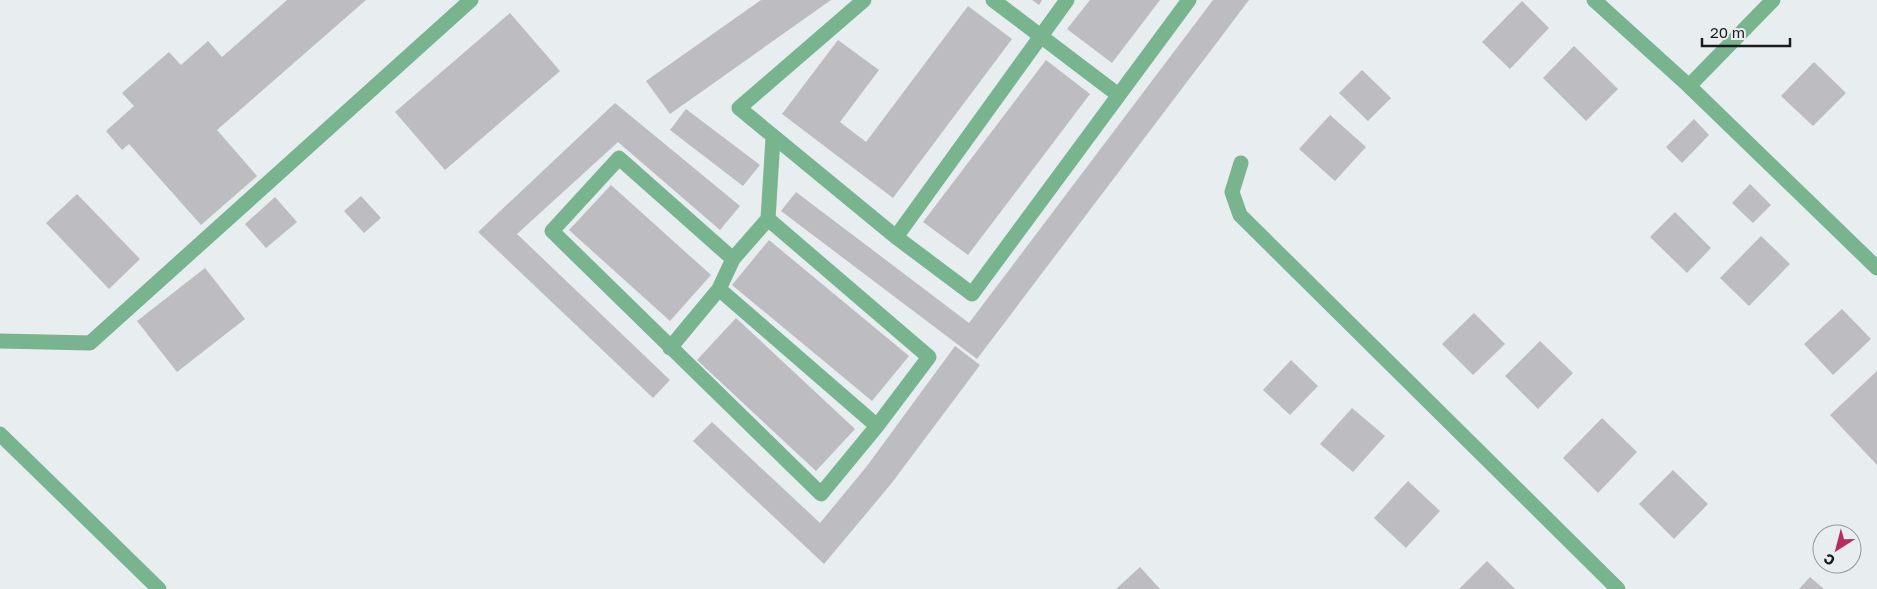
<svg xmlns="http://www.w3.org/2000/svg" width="1877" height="589" viewBox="0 0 1877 589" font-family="'Golos Text',sans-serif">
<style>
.building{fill:#bcbcc1}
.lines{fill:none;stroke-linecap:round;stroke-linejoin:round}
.service{stroke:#78b48e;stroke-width:15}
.minor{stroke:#78b48e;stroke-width:15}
</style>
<rect width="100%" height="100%" fill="#e8edf0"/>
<path class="building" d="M287 0H366L217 130 257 176 201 225 129 144 122 150 106 131 134 106 122 93 169 52 181 65 208 41 222 57Z
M761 0H831L670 114 646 81Z
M1032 0H1042L1039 5Z
M1090 0H1160L1112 63 1067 29Z
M1213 0H1249L977 359 781 211 796 192 969 323Z
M1522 1 1549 28 1510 69 1482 42Z
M968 6 1012 39 893 198 782 114 838 40 879 70 840 122 866 142Z
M510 13 560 71 445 170 395 112Z
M1574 46 1618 89 1586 121 1543 78Z
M1046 60 1090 94 968 255 923 222Z
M1814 62 1846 93 1813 126 1781 96Z
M1362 70 1391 98 1368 121 1339 93Z
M615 103 740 206 720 230 618 142 517 234 670 380 653 398 478 232Z
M686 109 760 165 743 186 670 130Z
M1330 115 1366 147 1335 181 1299 149Z
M1694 119 1709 135 1682 163 1666 147Z
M1750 184 1771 205 1753 223 1732 203Z
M611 185 711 275 670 321 569 230Z
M77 194 140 259 109 289 46 223Z
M361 196 381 218 364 233 344 211Z
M275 197 297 222 266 248 245 224Z
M1675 212 1711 248 1687 273 1650 237Z
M1761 236 1790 264 1749 306 1720 278Z
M769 240 909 356 872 401 732 285Z
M205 268 245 319 177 372 137 321Z
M1842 309 1871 339 1833 375 1804 344Z
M1474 313 1505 344 1473 375 1442 344Z
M736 318 855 429 816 471 697 360Z
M1540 341 1573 373 1538 409 1505 376Z
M955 346 980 365 891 484 824 564 693 441 712 422 820 523 867 466Z
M1291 360 1318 386 1290 415 1263 390Z
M1877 371V465L1830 415Z
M1352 408 1385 436 1353 472 1320 444Z
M1602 418 1637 452 1598 493 1563 458Z
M1673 470 1708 504 1674 539 1639 504Z
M1408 481 1440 511 1406 548 1374 518Z
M1487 561 1515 589H1459Z
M1140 567 1160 589H1116Z
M1810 577 1824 589H1799Z"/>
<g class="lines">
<path class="service" d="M864 0 739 108 896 237 972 294 1189 0
M993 0 1117 94
M1241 163 1232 192 1240 215 1618 589
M896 237 1067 0
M733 259 619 158 552 231 821 494 877 426 929 357 768 219 773 138
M719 289 877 426
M0 341 90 343 471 0
M670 348 719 289 733 259 768 219"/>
<path class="minor" d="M1594 0 1689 86
M1773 0 1689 86 1877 268
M0 434 159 589"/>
</g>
<g transform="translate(1837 549) rotate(216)"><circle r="24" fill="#e8edf0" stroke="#95999b"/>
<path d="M0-4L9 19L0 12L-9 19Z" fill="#b92c5f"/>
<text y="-8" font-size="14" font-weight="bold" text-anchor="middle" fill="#191b1c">С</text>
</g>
<path d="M1702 38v8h88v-8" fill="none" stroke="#191b1c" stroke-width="2.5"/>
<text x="1710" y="38" font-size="15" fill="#191b1c" stroke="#e8edf0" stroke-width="4" paint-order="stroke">20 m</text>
</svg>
